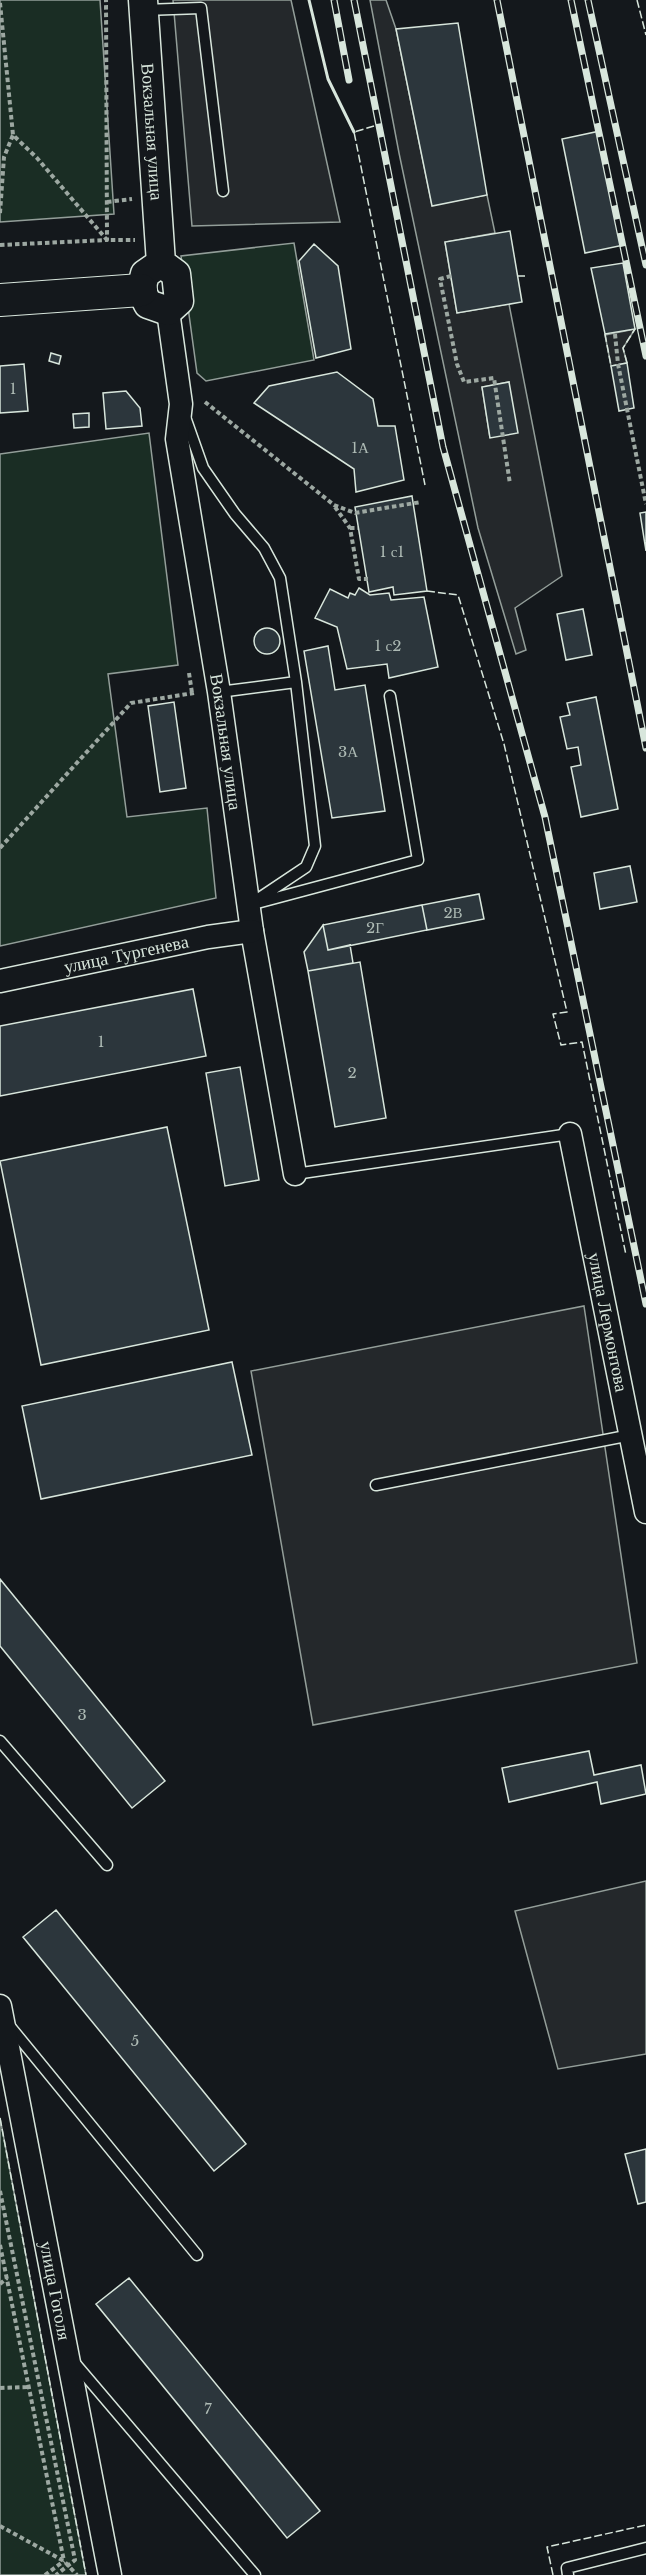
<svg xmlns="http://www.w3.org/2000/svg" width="646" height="2575" viewBox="0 0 646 2575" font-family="'Libre Baskerville',serif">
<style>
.green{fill:#1a2d24;stroke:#939e99;stroke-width:1.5}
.parking{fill:#24282b;stroke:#939e99;stroke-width:1.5;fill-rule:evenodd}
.building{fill:#2c363c;stroke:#d8e6dc;stroke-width:1.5}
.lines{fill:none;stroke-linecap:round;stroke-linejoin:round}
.service-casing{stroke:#d8e6dc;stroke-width:13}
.minor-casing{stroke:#d8e6dc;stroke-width:25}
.tertiary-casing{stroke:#d8e6dc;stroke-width:31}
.secondary-casing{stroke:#d8e6dc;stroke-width:34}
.path{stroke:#9da8a2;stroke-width:4;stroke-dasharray:4.5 3;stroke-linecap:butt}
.service{stroke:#14181c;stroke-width:10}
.minor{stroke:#14181c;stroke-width:22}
.tertiary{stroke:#14181c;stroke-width:28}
.secondary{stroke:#14181c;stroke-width:32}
.rail-casing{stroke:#d8e6dc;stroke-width:7}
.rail{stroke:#14181c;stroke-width:4.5;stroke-dasharray:14;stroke-linecap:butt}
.fence{stroke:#d8e6dc;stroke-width:1.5;stroke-dasharray:8 3;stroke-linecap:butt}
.wall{stroke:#d8e6dc;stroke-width:3}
.labels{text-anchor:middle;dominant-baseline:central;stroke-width:4.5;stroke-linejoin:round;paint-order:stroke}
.number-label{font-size:15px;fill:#adbab4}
.street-label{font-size:18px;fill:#d8e6dc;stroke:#14181c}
</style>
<rect width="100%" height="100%" fill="#14181c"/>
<path class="green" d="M0 0H100L114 214 0 222Z
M294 243 314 360 206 381 197 373 181 256Z
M149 433 178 665 108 674 127 817 207 808 216 898 0 946V454Z
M0 2118 86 2575H0Z"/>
<path class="parking" d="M173 0H291L340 222 192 226Z
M370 0H386L396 29 432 205 487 195 495 233 445 242 457 313 509 304 562 576 515 608 526 650 516 654 478 528 399 153ZM509 382 490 438 482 387Z
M635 329 623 348 627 363 611 366 605 335Z
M584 1306 637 1663 313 1725 251 1371Z
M646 1881V2054L558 2069 515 1911Z"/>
<path class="building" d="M458 23 487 195 432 206 396 29Z
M600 131 624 245 585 253 562 139Z
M510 231 522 302 457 313 445 242Z
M314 244 338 266 351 349 316 358 299 261Z
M623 263 635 329 605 334 591 268Z
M51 353 61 356 59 364 49 361Z
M627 363 634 408 619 411 611 366Z
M24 364 28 411 0 413V366Z
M337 372 373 399 378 426H395L404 480 356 492 354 469 254 403 269 386Z
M509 382 518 433 490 438 482 387Z
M126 391 140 408 142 426 106 429 103 393Z
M89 413V427L74 428 73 414Z
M412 496 427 591 394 595 393 587 369 592 355 507Z
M646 512V551L640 513Z
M359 588 370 595 389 593 391 600 424 597 438 667 389 678 387 664 347 669 337 627 315 618 330 589 348 598 350 593 355 595Z
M583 609 592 655 566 660 557 614Z
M254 641a13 13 0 1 1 26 0a13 13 0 1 1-26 0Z
M328 646 335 690 365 685 385 811 332 818 304 651Z
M596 697 618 809 581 817 571 767 581 765 578 747 567 749 560 717 570 715 567 703Z
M174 702 186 788 160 792 148 706Z
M630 866 637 902 600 909 594 873Z
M479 894 484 919 427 930 422 905Z
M422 905 427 930 328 950 323 925Z
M323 925 328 950 350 945 353 963 308 971 304 952Z
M360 962 386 1118 335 1127 308 971Z
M193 989 206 1056 0 1096V1026Z
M240 1067 259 1180 225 1186 206 1073Z
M167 1127 209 1330 41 1365 0 1161Z
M232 1362 252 1455 41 1499 22 1406Z
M0 1579 165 1781 132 1808 0 1646Z
M589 1751 594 1775 641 1765 646 1794 601 1804 597 1782 509 1802 502 1768Z
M56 1910 246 2144 214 2171 23 1937Z
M646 2149V2202L638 2204 625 2154Z
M129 2278 320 2511 287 2538 96 2304Z"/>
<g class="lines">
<g class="service-casing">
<path id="service" d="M144 10 201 8 223 191
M185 417 203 468 235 514 264 548 280 578 296 682 315 846 306 867 249 905
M219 692 296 682
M257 903 418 860 390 696
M295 1174 570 1134
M376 1485 631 1435
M0 1741 107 1865
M8 2024 197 2255
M73 2361 255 2575
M568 2575 567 2568 646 2548"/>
</g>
<g class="minor-casing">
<g id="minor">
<path id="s1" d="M168 311 181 404 177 439 219 692 252 931 295 1174"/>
<path id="s2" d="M0 981 208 937 252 931"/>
<path id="s3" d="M570 1134 646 1512"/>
<path id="s4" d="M0 2006 110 2575"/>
</g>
</g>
<g class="tertiary-casing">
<g id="tertiary">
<path id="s5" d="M143 0 161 263 176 274 179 301 168 311 148 304 141 290 145 274 161 263"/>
</g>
</g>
<g class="secondary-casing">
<path id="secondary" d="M0 300 141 290"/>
</g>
<path class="path" d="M0 3 13 135 37 158 107 240H135
M107 202 132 199
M0 213 4 157 13 135
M0 245 107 240 106 0
M451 276 440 279 457 364 464 382 494 378 510 484
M615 334 618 364 646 504
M205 402 334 505 355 513 421 502
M335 507 350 528 359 579H368
M350 528H358
M189 673 192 693
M0 848 131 703 194 693
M0 2191 75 2560 56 2575
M0 2245 64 2561
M0 2284 7 2278
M0 2388 29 2387
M0 2526 64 2561 77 2575
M45 2575 64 2561"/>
<use href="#service" class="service"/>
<use href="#minor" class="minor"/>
<use href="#tertiary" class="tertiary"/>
<use href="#secondary" class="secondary"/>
<g class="rail-casing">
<path id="rail" d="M334 0 349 80
M354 0 443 447 545 817 646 1304
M497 0 646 748
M571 0 646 356
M588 0 646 265"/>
</g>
<use href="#rail" class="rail"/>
<path class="fence" d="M637 0 646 35
M374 126 354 132 425 485
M517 276H528
M605 334 611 366
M627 363 623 348 635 329
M427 591 458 595 504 744 567 1012 553 1014 561 1045 582 1042 626 1255
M0 2118 86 2575
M553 2575 547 2547 646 2525"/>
<path class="wall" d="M309 0 328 79 354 132"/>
</g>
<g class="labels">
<g class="number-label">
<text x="13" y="388">1</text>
<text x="360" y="447">1А</text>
<text x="392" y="551">1 с1</text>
<text x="388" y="645">1 с2</text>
<text x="348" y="751">3А</text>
<text x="453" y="912">2В</text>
<text x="375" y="927">2Г</text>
<text x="101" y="1041">1</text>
<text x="352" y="1072">2</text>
<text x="82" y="1714">3</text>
<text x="135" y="2040">5</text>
<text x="208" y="2408">7</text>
</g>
<g class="street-label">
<text stroke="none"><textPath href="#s5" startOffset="132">Вокзальная улица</textPath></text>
<text stroke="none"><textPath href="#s1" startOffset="436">Вокзальная улица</textPath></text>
<text stroke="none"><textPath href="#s2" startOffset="129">улица Тургенева</textPath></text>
<text stroke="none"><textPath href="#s3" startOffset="192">улица Лермонтова</textPath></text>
<text stroke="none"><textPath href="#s4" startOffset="290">улица Гоголя</textPath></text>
</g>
</g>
</svg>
